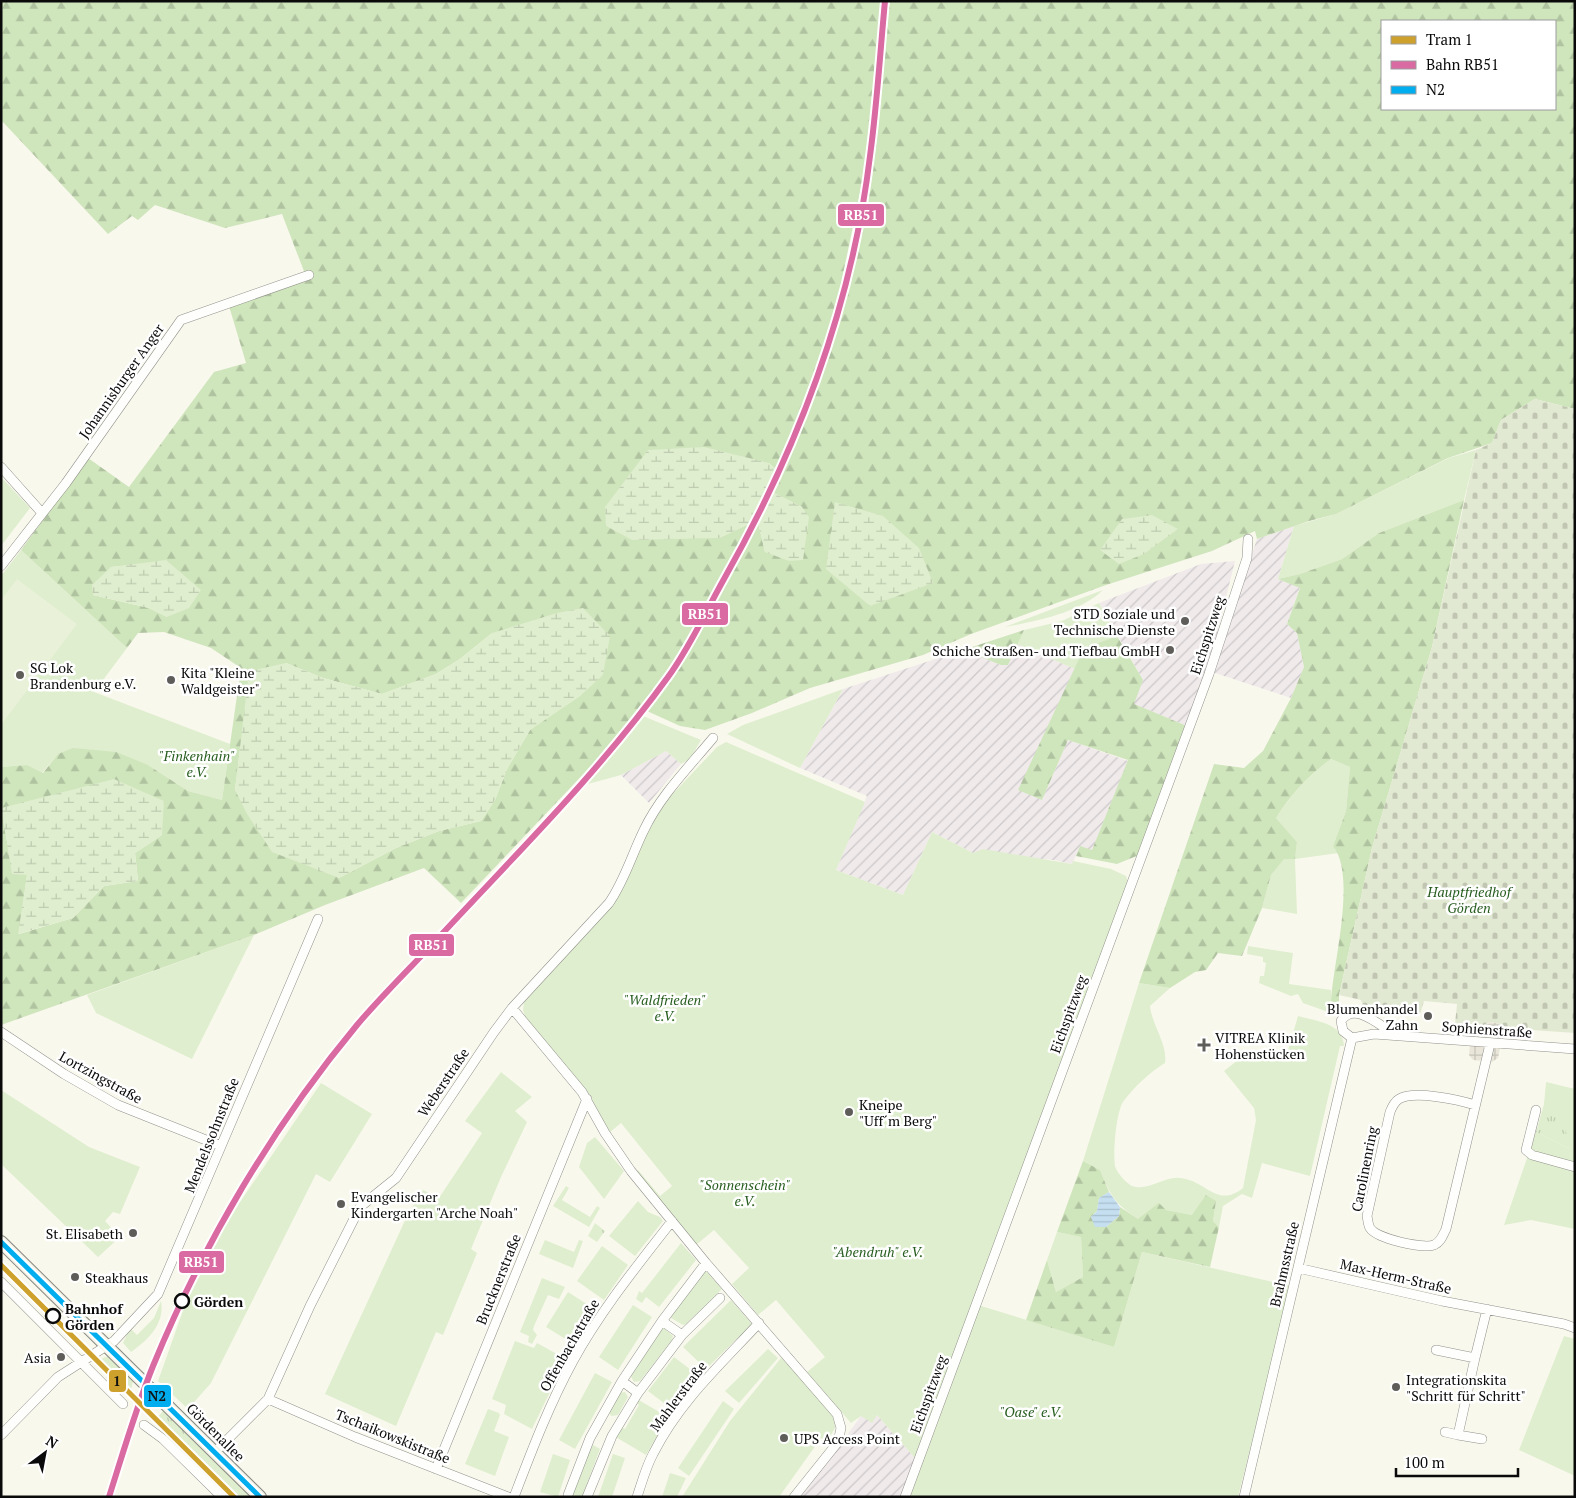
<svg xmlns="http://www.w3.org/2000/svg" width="1576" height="1498" viewBox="0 0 1576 1498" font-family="'PT Serif',serif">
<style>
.industrial{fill:url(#industrial-furrows)}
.grass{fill:#dfeece}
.forest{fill:url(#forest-firs);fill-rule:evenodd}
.wetland{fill:url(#wetland-marsh)}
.cemetery{fill:url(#cemetery-stones)}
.park{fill:url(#park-tufts)}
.pitch{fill:#e9f2d8}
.plaza{fill:url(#plaza-grid)}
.water{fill:url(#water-rules)}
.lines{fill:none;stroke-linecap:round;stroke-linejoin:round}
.street-casing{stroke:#92918c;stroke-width:10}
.secondary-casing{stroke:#888883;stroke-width:14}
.street{stroke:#fefefc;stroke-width:9}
.secondary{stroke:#f3f3e7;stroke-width:12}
.tram{stroke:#d4c5c3;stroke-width:1}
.bus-1-casing{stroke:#fff;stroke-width:9}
.bus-1{stroke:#00aeef;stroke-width:5}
.rail-1-casing{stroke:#fff;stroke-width:10}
.rail-1{stroke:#da6ba2;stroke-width:6}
.tram-1-casing{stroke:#fff;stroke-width:9}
.tram-1{stroke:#cea12c;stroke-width:5}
.poi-dot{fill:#5e5d59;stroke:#fff;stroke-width:2}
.stop-dot{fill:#fff;stroke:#0a0a0a;stroke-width:2.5}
.labels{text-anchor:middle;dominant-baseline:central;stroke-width:5;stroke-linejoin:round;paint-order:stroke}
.street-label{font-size:14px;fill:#0a0a0a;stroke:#fff}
.poi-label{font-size:14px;fill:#0a0a0a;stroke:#fff;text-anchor:start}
.park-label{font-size:14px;font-style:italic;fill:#275d1f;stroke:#fff}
.stop-label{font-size:14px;font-weight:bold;fill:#0a0a0a;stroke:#fff;text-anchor:start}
.line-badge{stroke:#fff;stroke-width:2}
.badge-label{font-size:14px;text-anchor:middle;font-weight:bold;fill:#fff}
.pale-badge-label{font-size:14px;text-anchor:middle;font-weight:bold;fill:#111}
</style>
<defs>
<pattern id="industrial-furrows" width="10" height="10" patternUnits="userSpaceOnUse" patternTransform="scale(1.25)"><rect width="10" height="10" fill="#f0eaeb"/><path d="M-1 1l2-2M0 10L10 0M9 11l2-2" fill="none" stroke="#ccc7c8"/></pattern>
<pattern id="forest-firs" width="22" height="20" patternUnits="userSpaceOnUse" patternTransform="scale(1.25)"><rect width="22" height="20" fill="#cfe5bc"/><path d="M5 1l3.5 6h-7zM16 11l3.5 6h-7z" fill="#b0c3a0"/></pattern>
<pattern id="wetland-marsh" width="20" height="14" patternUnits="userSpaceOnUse" patternTransform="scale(1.25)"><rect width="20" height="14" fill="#dfeece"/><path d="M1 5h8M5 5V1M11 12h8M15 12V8" fill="none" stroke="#becbb0"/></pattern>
<pattern id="cemetery-stones" width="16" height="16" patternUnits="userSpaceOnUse" patternTransform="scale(1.25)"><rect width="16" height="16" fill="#e2e9d2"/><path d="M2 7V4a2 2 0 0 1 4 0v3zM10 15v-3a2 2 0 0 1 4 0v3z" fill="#c1c6b3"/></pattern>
<pattern id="park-tufts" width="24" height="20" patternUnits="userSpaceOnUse" patternTransform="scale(1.25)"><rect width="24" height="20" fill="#dfeece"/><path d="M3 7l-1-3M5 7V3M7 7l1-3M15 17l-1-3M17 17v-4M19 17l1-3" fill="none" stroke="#becbb0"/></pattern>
<pattern id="plaza-grid" width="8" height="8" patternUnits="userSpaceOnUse" patternTransform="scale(1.25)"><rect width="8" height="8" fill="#e9e6d9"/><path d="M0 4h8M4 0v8" fill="none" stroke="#c6c4b9"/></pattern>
<pattern id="water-rules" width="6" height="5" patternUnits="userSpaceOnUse" patternTransform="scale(1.25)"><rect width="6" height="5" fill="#c5dff1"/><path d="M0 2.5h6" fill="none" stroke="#a8becd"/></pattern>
</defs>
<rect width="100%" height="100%" fill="#f9f8ed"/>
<path class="industrial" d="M1294 526 1278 579 1300 587 1287 624 1297 633 1304 667 1291 698 1212 672 1257 539Z
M1235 561 1207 674 1187 726 1133 704 1143 680 1099 603 1201 564Z
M1017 644 1075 669 1019 790 1042 800 1068 740 1128 761 1092 850 1080 847 1072 864 1054 860 973 853 932 832 903 895 836 870 867 796 800 768 843 689 963 650 1001 665H1008Z
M666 751 681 764 649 803 621 775Z
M877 1415 915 1458 903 1497H801L861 1416Z"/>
<path class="grass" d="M1476 450 1464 500 1379 533 1342 559 1300 574 1278 579 1294 526 1336 514 1449 458Z
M1 477 30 508 1 546Z
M21 550 127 648 94 692 230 744 222 800 188 791 148 765 58 754 42 773 27 765 1 767V576Z
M1103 590C1079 613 1037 621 1005 627Z
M1099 603 1117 636 1084 648 1075 669 1017 644 1024 630 1062 621Z
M843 689 800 768 727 734 743 725Z
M643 716 701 740 690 759 681 764 666 751 621 775 588 784Z
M726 742 865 802 836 870 903 895 932 832 973 853 983 849 1072 864 1073 861 1111 869 1126 876 1128 882 915 1458 877 1415 872 1423 861 1416 851 1423 807 1372 825 1357 776 1300 758 1315 732 1284 749 1268 714 1230 696 1245 637 1172 638 1170 660 1196 672 1186 621 1123 609 1133 587 1092 525 1016 523 1010 524 1002 610 908 622 890 643 839 644 829 666 801 717 747Z
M1331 759 1350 767 1346 811 1333 846 1339 853 1295 859 1297 914 1262 908 1271 875 1284 858H1295L1297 842 1276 818C1292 794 1308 776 1331 759Z
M254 935 192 1059 96 1013 87 995Z
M1248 946 1293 953 1289 984 1331 990V1001L1339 1009 1334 1014 1303 1003 1298 994 1291 996 1259 983 1260 976H1264L1266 963 1263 962V957L1247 954Z
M1139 983 1170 988 1150 1006C1152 1025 1168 1045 1165 1063 1151 1071 1133 1088 1123 1102 1116 1113 1113 1153 1115 1166 1117 1173 1126 1183 1132 1186 1148 1192 1164 1176 1180 1178 1206 1180 1217 1209 1243 1188L1256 1120 1254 1108 1224 1071 1238 1060 1285 1061 1298 1016C1316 1021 1343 1023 1344 1046H1340L1310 1176 1262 1163 1252 1198 1242 1194 1223 1206 1219 1227 1213 1221 1216 1201 1192 1215 1166 1210 1138 1219C1115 1204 1110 1195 1100 1170L1083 1161Z
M501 1072 532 1097 515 1111 527 1122 501 1177 471 1249 477 1253 443 1335 436 1332 396 1426 325 1394 408 1214 423 1190 439 1198 482 1133 465 1121Z
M1546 1082 1575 1089V1229L1531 1220 1504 1225 1536 1132 1570 1149 1548 1108 1544 1104Z
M321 1083 372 1114 330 1182 316 1174 211 1383 188 1409 158 1381 185 1305 225 1224Z
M1 1090 89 1147 140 1167 120 1214 113 1212 105 1221 120 1237 98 1257 1 1164Z
M595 1137 624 1171 604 1199 579 1167 587 1143Z
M566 1186 569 1188 562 1200 590 1217 597 1206 600 1208 589 1227 553 1206Z
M638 1201 648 1212 660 1217 663 1221 635 1256 609 1236Z
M1057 1232 1081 1237 1083 1277 1056 1292 1047 1260Z
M545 1240 574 1252 579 1240 583 1241 573 1268 539 1254Z
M681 1243 696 1260 659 1307 646 1297 642 1303 636 1299 639 1291 642 1293Z
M602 1246 628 1265 604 1300 577 1281Z
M1142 1252 1291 1286 1238 1497H908L978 1305 1114 1347Z
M705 1270 722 1289 686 1324 683 1325 671 1318V1315Z
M542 1278 565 1287 559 1299 548 1295 534 1326 533 1330 537 1335 532 1344 528 1342 529 1336 520 1332Z
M568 1292 596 1310 575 1345 546 1327Z
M731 1300 752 1324 706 1369 683 1347Z
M161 1301C165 1324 148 1340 131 1352L123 1343 130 1328 137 1335 154 1318Z
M633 1305 652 1317 618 1370 599 1357Z
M664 1328 673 1336 672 1340 640 1381 634 1382 630 1375 660 1329Z
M1564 1336 1575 1339V1476L1519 1450Z
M515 1341 534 1348 537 1343 566 1359 532 1429 504 1414 506 1405 492 1399Z
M768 1349 778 1358 739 1403 725 1391Z
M108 1356 133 1381 131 1390 101 1359Z
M674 1357 699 1376 673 1410 648 1391Z
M781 1358 797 1372 836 1417V1426L827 1442 821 1438 779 1497H682L730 1421Z
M595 1373 612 1382 575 1449 559 1440Z
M625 1392 628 1397 618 1415 611 1416 609 1412 619 1393Z
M637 1399 668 1417 646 1455 614 1436 619 1426 625 1429 639 1405 635 1402Z
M723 1401 734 1409 689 1476 678 1468Z
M488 1409 499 1413 500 1415 494 1431 509 1437 495 1476 465 1464Z
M593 1445 600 1449 582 1497 572 1496 587 1456Z
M553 1454 570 1460 558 1497 540 1492Z
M613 1454 625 1458 612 1497H598Z
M670 1473 686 1478 677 1497H662Z"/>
<path class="forest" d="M1 1H883L867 159 833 322 793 435 777 471 769 463 719 538 753 522 668 672 593 764 461 903 424 868 325 905 254 935 1 1025V767L27 765 43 773 58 754 73 748 116 752 148 765 188 791 222 800 241 668 211 648 164 632 138 633 127 648 21 550 88 458 129 487 214 372 246 363 229 306 307 279 282 214 225 228 155 205 138 220 132 216 108 234 1 120ZM142 564 167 617 149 608 93 595 111 567ZM492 633 550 715 530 730 507 769 495 800 481 821 439 831 396 848 339 878 235 790 240 749 286 663 323 678 382 694 436 674 460 659ZM162 835 135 853 138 881 104 886 73 918 19 934 27 875Z
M888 1H1575V409L1535 399 1501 420 1492 443 1448 458 1336 514 1309 521 1257 539 1255 531 1212 551 1106 585 971 634 923 655 810 688 752 713 705 730 680 726 647 711 674 674 758 522 765 552 802 507 772 492C807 414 836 336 855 253 874 170 879 85 888 1ZM1382 21H1555V109H1382Z
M1464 500 1432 647 1372 848 1339 995V1009L1331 1001C1333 963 1357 876 1333 846L1346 811 1350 767 1331 759C1308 776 1292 793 1276 818L1297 842 1295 859H1284L1271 875 1262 908 1242 956 1218 953 1206 970 1195 972 1170 988 1139 983 1214 764 1244 768 1263 751 1291 698 1304 667 1297 633 1287 624 1300 588 1278 579 1300 574 1342 559 1379 533Z
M1024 630 1008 665H1001L963 650Z
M1117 636 1143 680 1134 704 1187 726 1139 855 1117 864 1076 856 1080 846 1092 850 1128 760 1068 740 1042 800 1018 790 1084 648Z
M1083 1161 1100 1170 1109 1192 1099 1198 1097 1211 1091 1217 1106 1227 1119 1216 1120 1207 1138 1219 1159 1203 1166 1210 1192 1215 1206 1195 1216 1201 1213 1221 1219 1227 1210 1267 1142 1252 1114 1347 1026 1320 1047 1260 1056 1292 1083 1277 1081 1237 1057 1232Z"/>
<path class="wetland" d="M704 447 769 463 777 471 753 522 719 538 632 540 606 526 605 507 648 450Z
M772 492 802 507 809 517 803 560 789 561 765 552 758 522Z
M835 502 883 516 919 548 933 583 870 606 826 569Z
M1152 515 1178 529 1144 554 1119 564 1100 550 1122 519Z
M166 560 201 590 189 608 167 617 149 608 93 595 92 585 111 567Z
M583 608 610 636 603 675 579 697 530 730 507 769 495 800 481 821 439 831 396 848 339 878 272 852 247 814 235 790 249 671 286 663 323 678 382 694 436 674 460 659 492 633 557 613Z
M114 779 164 801 162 835 135 853 138 881 104 886 73 918 18 934 27 875 12 874 1 808Z"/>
<path class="cemetery" d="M1535 399 1575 409V1033L1504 1028 1501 1024 1490 1022 1481 1026 1455 1024 1457 1004 1424 1001 1420 1014 1403 1012 1394 1016 1363 1007 1361 1000 1339 995 1372 848 1432 647 1476 450 1492 443 1501 420Z"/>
<path class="park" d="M1544 1104C1560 1115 1568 1130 1570 1149L1536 1132Z
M595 1223 605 1231 597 1242 588 1236Z
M770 1379 776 1382 774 1386 762 1394 756 1390Z
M164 1410 252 1497H236L157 1418Z"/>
<path class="pitch" d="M17 579 77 624 1 725V600Z"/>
<path class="plaza" d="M1490 1022 1501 1024 1504 1028 1498 1058 1492 1062 1473 1060 1469 1055 1471 1031 1484 1032 1485 1025Z"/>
<path class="water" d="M1109 1192 1120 1207 1119 1216 1106 1227H1095L1091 1217 1097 1211 1099 1198Z"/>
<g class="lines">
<g class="street-casing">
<path id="street" d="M1 467 42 513
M1 566 66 483 181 320 309 275
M512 1008 582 1092 605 1133 631 1171 706 1263 837 1414 841 1428 838 1442 794 1497
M1 1032 64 1074 118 1105 221 1146
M1352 1038 1374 1034 1575 1049
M1352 1038 1343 1031 1341 1021C1354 1001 1379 1025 1394 1034
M1475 1105C1459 1100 1414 1090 1399 1099 1394 1102 1392 1107 1390 1112L1367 1216C1368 1220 1368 1225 1370 1228 1377 1239 1423 1249 1434 1245 1441 1242 1443 1235 1446 1229L1490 1044
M1536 1110 1526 1150 1532 1155 1575 1167
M706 1263 662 1321 682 1335 720 1298
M1298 1268 1442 1301 1564 1324 1575 1328
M1 1282 123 1404
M662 1321 622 1381 638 1393 682 1335
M1436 1350 1475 1358 1487 1309
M268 1399 355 1437 508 1497
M144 1425 163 1439 222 1497
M1445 1432 1458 1435 1475 1358
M1 1435 58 1377 114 1341 158 1294 318 919
M1458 1435 1482 1439
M215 1452 268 1399 310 1306 360 1207 396 1178 494 1032 512 1008 609 903C625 880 632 854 644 830 660 796 689 767 713 738
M436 1469 587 1099
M568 1495 590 1438 622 1381
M514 1497C532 1450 549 1405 573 1361 601 1310 637 1266 672 1221
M587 1497 612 1436 638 1393
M637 1497C642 1482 646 1467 653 1454 679 1402 721 1364 759 1323
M905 1497 1209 674 1247 558 1248 539
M1244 1497 1352 1038"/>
</g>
<g class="secondary-casing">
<path id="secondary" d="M1 1242 260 1497"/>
</g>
<use href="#street" class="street"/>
<use href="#secondary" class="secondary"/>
<path class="tram" d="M217 1480 230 1497"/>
<g class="bus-1-casing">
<path id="bus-1" d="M1 1242 260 1497"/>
</g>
<use href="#bus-1" class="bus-1"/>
<g class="rail-1-casing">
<path id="rail-1" d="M109 1497C123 1453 136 1408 153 1366 203 1244 273 1126 357 1025 379 999 404 974 428 949 510 860 597 775 668 677 690 647 706 611 724 579 798 448 852 306 870 156 877 105 880 53 885 1"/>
</g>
<use href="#rail-1" class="rail-1"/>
<g class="tram-1-casing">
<path id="tram-1" d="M1 1265 234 1497"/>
</g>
<use href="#tram-1" class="tram-1"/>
</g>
<g class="poi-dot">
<circle cx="1185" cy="621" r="5"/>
<circle cx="1170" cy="650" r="5"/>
<circle cx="20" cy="675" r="5"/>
<circle cx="171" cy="680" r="5"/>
<circle cx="1428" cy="1016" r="5"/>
<path d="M1201.5 1037.5h5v5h5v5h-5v5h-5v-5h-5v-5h5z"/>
<circle cx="849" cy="1112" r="5"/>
<circle cx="341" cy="1204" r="5"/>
<circle cx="133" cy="1233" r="5"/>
<circle cx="75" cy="1277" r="5"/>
<circle cx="61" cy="1357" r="5"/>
<circle cx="1396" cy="1387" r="5"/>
<circle cx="784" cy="1438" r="5"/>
</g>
<g class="stop-dot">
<circle cx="182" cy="1301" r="7"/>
<circle cx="53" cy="1316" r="7"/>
</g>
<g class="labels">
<g class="street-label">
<text transform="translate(121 381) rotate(-55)">Johannisburger Anger</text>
<text transform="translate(1207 635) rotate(-72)">Eichspitzweg</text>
<text transform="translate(1068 1014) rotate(-70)">Eichspitzweg</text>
<text transform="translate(1487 1029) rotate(4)">Sophienstraße</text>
<text transform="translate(101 1077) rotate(29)">Lortzingstraße</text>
<text transform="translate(443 1082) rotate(-56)">Weberstraße</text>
<text transform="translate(211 1135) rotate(-68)">Mendelssohnstraße</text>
<text transform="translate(1364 1169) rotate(-79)">Carolinenring</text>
<text transform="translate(1284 1264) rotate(-77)">Brahmsstraße</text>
<text transform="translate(1396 1276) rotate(13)">Max-Herm-Straße</text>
<text transform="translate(498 1279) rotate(-68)">Brucknerstraße</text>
<text transform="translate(569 1345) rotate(-60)">Offenbachstraße</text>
<text transform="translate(928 1394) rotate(-70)">Eichspitzweg</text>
<text transform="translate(678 1396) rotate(-53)">Mahlerstraße</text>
<text transform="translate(216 1432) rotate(45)">Gördenallee</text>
<text transform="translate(393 1436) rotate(22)">Tschaikowskistraße</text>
</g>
<g class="poi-label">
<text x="1175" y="613" text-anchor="end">STD Soziale und<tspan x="1175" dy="16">Technische Dienste</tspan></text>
<text x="1160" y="650" text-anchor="end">Schiche Straßen- und Tiefbau GmbH</text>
<text x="30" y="667">SG Lok<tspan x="30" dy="16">Brandenburg e.V.</tspan></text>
<text x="181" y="672">Kita "Kleine<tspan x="181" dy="16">Waldgeister"</tspan></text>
<text x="1418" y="1008" text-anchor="end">Blumenhandel<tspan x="1418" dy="16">Zahn</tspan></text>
<text x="1215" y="1037">VITREA Klinik<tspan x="1215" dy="16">Hohenstücken</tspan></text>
<text x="859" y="1104">Kneipe<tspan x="859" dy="16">"Uff´m Berg"</tspan></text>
<text x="351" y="1196">Evangelischer<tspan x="351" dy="16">Kindergarten "Arche Noah"</tspan></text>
<text x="123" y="1233" text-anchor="end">St. Elisabeth</text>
<text x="85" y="1277">Steakhaus</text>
<text x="51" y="1357" text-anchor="end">Asia</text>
<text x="1406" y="1379">Integrationskita<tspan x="1406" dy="16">"Schritt für Schritt"</tspan></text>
<text x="794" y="1438">UPS Access Point</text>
</g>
<g class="park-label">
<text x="197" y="755">"Finkenhain"<tspan x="197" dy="16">e.V.</tspan></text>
<text x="1469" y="891">Hauptfriedhof<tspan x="1469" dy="16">Görden</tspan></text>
<text x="665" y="999">"Waldfrieden"<tspan x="665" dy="16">e.V.</tspan></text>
<text x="745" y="1184">"Sonnenschein"<tspan x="745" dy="16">e.V.</tspan></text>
<text x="878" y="1251">"Abendruh" e.V.</text>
<text x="1031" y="1411">"Oase" e.V.</text>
</g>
<g class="stop-label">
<text x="194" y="1301">Görden</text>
<text x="65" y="1308">Bahnhof<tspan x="65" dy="16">Görden</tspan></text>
</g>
</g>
<g class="line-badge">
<rect x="837" y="203" width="48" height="24" rx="5" fill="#da6ba2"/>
<rect x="681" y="602" width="48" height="24" rx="5" fill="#da6ba2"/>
<rect x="408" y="933" width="47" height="24" rx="5" fill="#da6ba2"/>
<rect x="178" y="1250" width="47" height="24" rx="5" fill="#da6ba2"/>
<rect x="108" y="1369" width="19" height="24" rx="5" fill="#cea12c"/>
<rect x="143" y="1384" width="29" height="24" rx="5" fill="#00aeef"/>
</g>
<g class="badge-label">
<text x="861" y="220">RB51</text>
<text x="705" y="619">RB51</text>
<text x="431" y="950">RB51</text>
<text x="201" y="1267">RB51</text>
</g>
<g class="pale-badge-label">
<text x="117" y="1386">1</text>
<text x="157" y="1401">N2</text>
</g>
<rect width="1576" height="1498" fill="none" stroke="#0a0a0a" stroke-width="5"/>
<rect x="1381" y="20" width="175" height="90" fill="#ffffff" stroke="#9d9d9d"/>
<rect x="1391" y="36" width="25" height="8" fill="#cea12c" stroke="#9d9d9d"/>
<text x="1426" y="45" font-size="15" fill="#0a0a0a">Tram 1</text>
<rect x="1391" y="61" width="25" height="8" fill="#da6ba2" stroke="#9d9d9d"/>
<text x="1426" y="70" font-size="15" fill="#0a0a0a">Bahn RB51</text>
<rect x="1391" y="86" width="25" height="8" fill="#00aeef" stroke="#9d9d9d"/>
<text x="1426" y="95" font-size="15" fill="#0a0a0a">N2</text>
<g transform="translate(45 1453) rotate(32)" stroke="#ffffff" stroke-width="4" paint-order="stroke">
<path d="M0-4L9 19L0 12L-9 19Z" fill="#0a0a0a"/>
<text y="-8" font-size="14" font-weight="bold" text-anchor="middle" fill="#0a0a0a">N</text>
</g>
<path d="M1396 1468v8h122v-8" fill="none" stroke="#0a0a0a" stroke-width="2.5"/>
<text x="1404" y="1468" font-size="15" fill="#0a0a0a" stroke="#ffffff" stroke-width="4" paint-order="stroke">100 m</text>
</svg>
